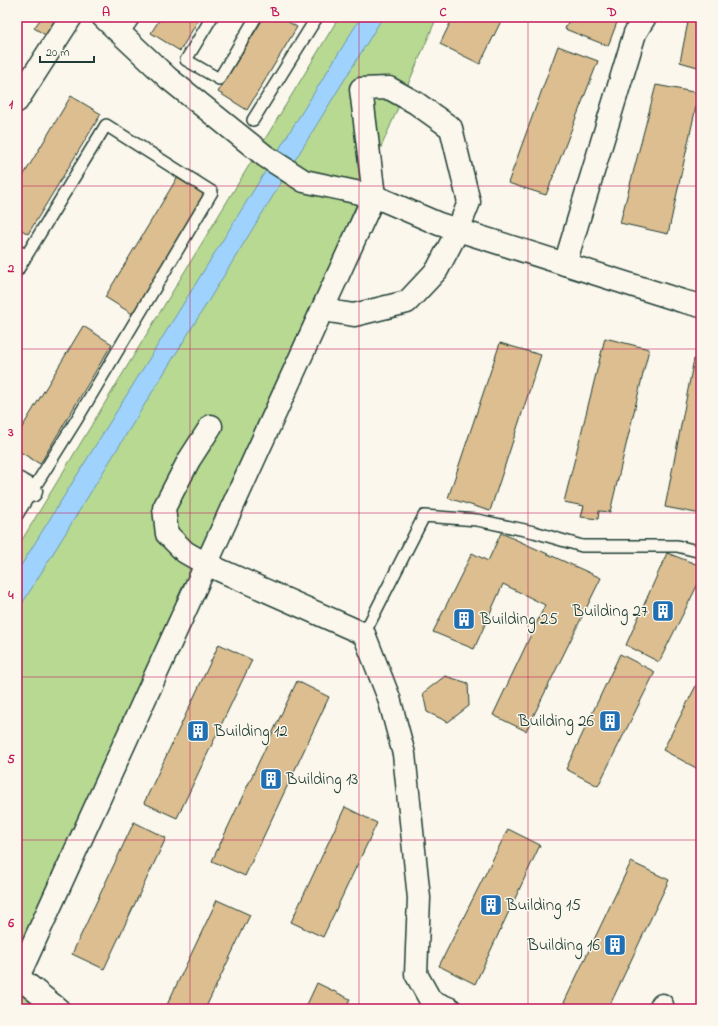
<svg xmlns="http://www.w3.org/2000/svg" width="718" height="1026" viewBox="0 0 718 1026" font-family="'Indie Flower',sans-serif">
<style>
.green{fill:#b8d992;stroke:#6c8b63}
.water{fill:#9fd3fd;stroke:#6c97ad}
.building{fill:#dcbe90;stroke:#1f3d34}
.lines{fill:none;stroke-linecap:round;stroke-linejoin:round}
.lane-casing{stroke:#1f3d34;stroke-width:14}
.street-casing{stroke:#1f3d34;stroke-width:25}
.secondary-casing{stroke:#1f3d34;stroke-width:25}
.lane{stroke:#fbf7ec;stroke-width:11}
.street{stroke:#fbf7ec;stroke-width:22}
.secondary{stroke:#fbf7ec;stroke-width:22}
.grid{fill:none;stroke:#c2185b;stroke-width:1;stroke-opacity:0.55}
.labels{text-anchor:middle;dominant-baseline:central;stroke-width:3;stroke-linejoin:round;paint-order:stroke}
.poi-label{font-size:17px;fill:#1f3d34;stroke:#fbf7ec;text-anchor:start}
.neatline{fill:none;stroke:#c2185b;stroke-width:1.5}
.grid-label{font-size:13px;text-anchor:middle;font-weight:bold;fill:#c2185b}
</style>
<rect width="100%" height="100%" fill="#fbf7ec"/>
<filter id="ink" filterUnits="userSpaceOnUse"><feTurbulence type="fractalNoise" baseFrequency=".025" numOctaves="2"/><feDisplacementMap in="SourceGraphic" scale="8" xChannelSelector="R" yChannelSelector="G"/><feConvolveMatrix kernelMatrix="1 2 1 2 8 2 1 2 1" color-interpolation-filters="sRGB"/></filter>
<g filter="url(#ink)">
<path class="green" d="M339 17H437L212 541 20 954 17 952V548Z
M17 991 40 1009H17Z"/>
<path class="water" d="M361 17H383L17 612V572Z"/>
<path class="building" d="M42 17H53L57 20 47 36 34 28Z
M161 17H200L180 51 151 33Z
M264 17H280L297 27 247 110 218 92Z
M453 17H503L480 64 440 44Z
M570 17H619L608 46 565 29Z
M689 17H701V68L680 62Z
M558 46 598 61 546 195 508 183Z
M656 85 699 93 668 234 620 223Z
M71 96 101 114 28 234 17 227V186Z
M177 178 206 195 134 315 105 297Z
M83 326 112 344 40 464 17 450V436Z
M605 338 649 349 610 512 599 511 598 519 581 517 584 506 564 502Z
M500 343 541 355 490 511 448 498Z
M694 359 701 361V514L665 507Z
M501 533 601 578 526 731 493 715 545 605 503 584 474 649 433 632 472 553 488 561Z
M667 553 701 566V578L659 662 626 645Z
M219 644 252 660 177 818 144 803Z
M620 654 655 672 598 786 566 769Z
M445 676 468 683 469 706 448 722 427 712 423 693Z
M701 676V763L698 769 663 750Z
M297 681 329 697 245 876 212 861Z
M345 807 377 823 323 937 291 922Z
M134 822 166 838 104 969 72 954Z
M508 829 540 845 475 984 439 966Z
M631 862 669 880 608 1009H561Z
M217 900 250 915 205 1009H165Z
M317 983 350 999 345 1009H305Z"/>
<g class="lines">
<g class="lane-casing">
<path id="lane" d="M212 17 186 60 219 79 256 17
M253 120 317 17
M17 250 26 256
M17 271 106 125 212 192 77 419 17 515
M364 634 424 516 477 520 534 532 582 546H677L701 552"/>
</g>
<g class="street-casing">
<path id="street" d="M118 31 128 17
M17 101 71 17
M565 264 635 33 645 17
M211 426 189 460 164 508 167 534 185 552 206 564 364 634 389 698 404 754 419 898 416 974 431 1001 450 1009
M17 483 31 491
M18 977 374 196 361 89 389 88 416 103 451 128 469 202 458 230 437 270 407 302 354 315 322 310
M660 1009 662 1005"/>
</g>
<g class="secondary-casing">
<path id="secondary" d="M103 17 168 78 265 156 304 181 374 196 439 224 682 301 701 306
M17 976 58 1009"/>
</g>
<use href="#lane" class="lane"/>
<use href="#street" class="street"/>
<use href="#secondary" class="secondary"/>
</g>
</g>
<path class="grid" d="M190 17V1009M359 17V1009M528 17V1009M17 186H701M17 349H701M17 513H701M17 677H701M17 840H701"/>
<defs>
<g id="building-square" transform="scale(1.15)"><rect x="-9" y="-9" width="18" height="18" rx="4" fill="#1f6fb2" stroke="#fbf7ec"/><path d="M-4-6H4V6H1V3H-1V6H-4ZM-2.5-4.3h1.7v1.8h-1.7ZM.8-4.3h1.7v1.8H.8ZM-2.5-1h1.7V.8h-1.7ZM.8-1h1.7V.8H.8Z" fill="#fff"/></g>
</defs>
<g fill-rule="evenodd">
<use href="#building-square" x="663" y="611"/>
<use href="#building-square" x="464" y="619"/>
<use href="#building-square" x="610" y="721"/>
<use href="#building-square" x="198" y="731"/>
<use href="#building-square" x="271" y="779"/>
<use href="#building-square" x="491" y="905"/>
<use href="#building-square" x="615" y="945"/>
</g>
<g class="labels">
<g class="poi-label">
<text x="648" y="611" text-anchor="end">Building 27</text>
<text x="480" y="619">Building 25</text>
<text x="594" y="721" text-anchor="end">Building 26</text>
<text x="214" y="731">Building 12</text>
<text x="286" y="779">Building 13</text>
<text x="506" y="905">Building 15</text>
<text x="600" y="945" text-anchor="end">Building 16</text>
</g>
</g>
<rect width="718" height="1026" fill="none" stroke="#fbf7ec" stroke-width="44"/>
<path d="M40 56v6h54v-6" fill="none" stroke="#1f3d34" stroke-width="2"/>
<text x="46" y="56" font-size="12" fill="#1f3d34" stroke="#fbf7ec" stroke-width="3" paint-order="stroke">20 m</text>
<rect x="22" y="22" width="674" height="982" class="neatline"/>
<g class="grid-label">
<text x="106" y="16">A</text>
<text x="275" y="16">B</text>
<text x="443" y="16">C</text>
<text x="612" y="16">D</text>
<text x="11" y="108">1</text>
<text x="11" y="272">2</text>
<text x="11" y="436">3</text>
<text x="11" y="599">4</text>
<text x="11" y="763">5</text>
<text x="11" y="927">6</text>
</g>
</svg>
